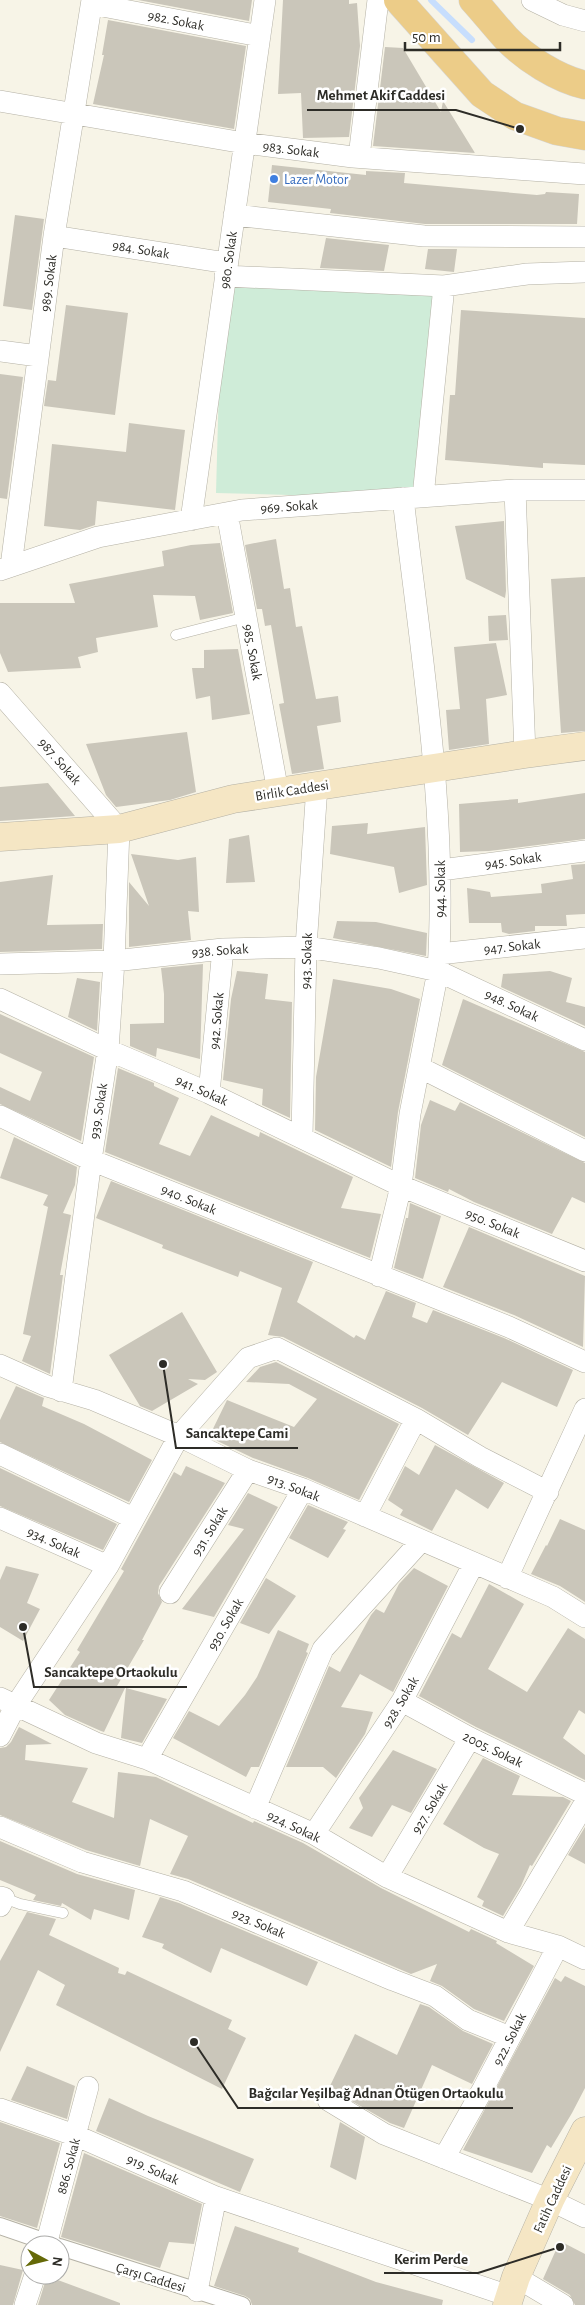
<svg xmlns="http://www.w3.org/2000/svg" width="585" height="2305" viewBox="0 0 585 2305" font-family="'Alegreya Sans',sans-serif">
<rect width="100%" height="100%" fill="#f7f4e7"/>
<path fill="#cfecd8" d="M222 273 439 279 433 499 216 493Z"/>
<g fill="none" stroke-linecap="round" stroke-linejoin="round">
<path stroke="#c7defd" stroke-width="6" d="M431 0 472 40"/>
</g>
<path fill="#cac6ba" d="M138 0H252L249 21Z
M283 0H349V4L357 3 360 46 349 137 303 138 301 93 278 94Z
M108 20 246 46 234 129 93 104 104 55H102Z
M385 47 403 48 441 112 443 101 475 153 373 146Z
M272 165 366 175V171L405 173 404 183 537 195 545 194 546 192 579 194 577 224H425L330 213 331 209 268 202Z
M15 215 44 219 32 310 3 306Z
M326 238 389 245 384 271 320 268Z
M428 249H457L454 272 425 269Z
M66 305 128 313 115 415 44 406 48 380 56 381Z
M461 310 585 318V465L543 463V468L445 460 450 395H455Z
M0 374 23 377 7 499 0 498Z
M129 423 185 430 175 510 97 501 95 525 80 530 44 526 52 444 126 452Z
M504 521 506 591 505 598 466 579 455 526Z
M276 539 284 589 290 588 296 627 302 626 316 699 338 696 341 722 317 726 324 769 292 774 279 704 284 703 271 625 265 626 262 609H257L245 545Z
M220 543 233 613 200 620 195 596 153 595 158 627 96 638 98 652 78 657 81 668 8 672 0 653V603H75L69 584 164 566 162 551 191 545Z
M585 577V731L561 733 551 579Z
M506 615 508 640 489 641 488 616Z
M496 643 507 695 486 699 489 744 449 750 446 710 460 709 454 647Z
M238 649 250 714 212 720 210 696 196 699 192 668H204V650Z
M187 732 196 792 170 800 116 807 106 795 86 744Z
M48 783 75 816 0 821V787Z
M585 793V839L489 851 460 852 459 804 518 799V803Z
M368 823 367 834 425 827 427 885 399 893 394 867 330 854 332 826Z
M249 835 255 882 226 883 229 839Z
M131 854 178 860 196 857 199 912 188 911 191 940 129 947V882L149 906Z
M585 864V914L566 915 567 926H535V931L509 934 502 932 501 923H469L467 888 490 892 491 897 542 893 541 884 573 879 571 865Z
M53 875 47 925 103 924 102 949 0 952V882Z
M337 921 376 922 427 933 426 956 333 938Z
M203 964 200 1059 157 1048 156 1057 130 1046V1024L164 1023V994L161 968Z
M237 971 268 974 265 999 292 1002 290 1118 262 1105 263 1089 223 1080 231 999Z
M550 971 572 978 566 1002 585 1007V1026L501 987 503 974Z
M77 978 100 982 97 1031 68 1017Z
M333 979 391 989 420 999 398 1112 391 1167 315 1130 316 1077Z
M463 999 585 1052V1137L442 1065Z
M0 1014 94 1057 81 1141 0 1104V1087L30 1101 42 1072 0 1053Z
M118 1068 154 1083V1086L179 1098 159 1144 190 1156 211 1115 259 1137 260 1132 353 1177 341 1208 381 1214 370 1258 105 1152Z
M430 1100 455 1111 460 1102 585 1163V1203L572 1197 552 1234 474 1202 449 1189 448 1192 415 1178 421 1125Z
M14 1137 77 1167 75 1185 63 1213 71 1215 60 1275H63L50 1374 22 1361 31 1336 23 1334 48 1207 43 1205 48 1195 0 1178Z
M111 1181 313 1262 297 1302 354 1338 356 1335 365 1340 386 1291 416 1303 412 1317 427 1323 433 1310 504 1338 573 1370 557 1407 502 1382 468 1435 422 1408 283 1337 268 1335 282 1288 240 1271 238 1277 162 1248 163 1245 96 1218Z
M410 1203 441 1216 423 1279 394 1268 406 1218H408Z
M469 1227 585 1276 583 1347 514 1315 443 1287Z
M182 1312 217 1372 205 1380 188 1379 198 1384 152 1411 140 1406 109 1355Z
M276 1362 399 1424 359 1500 308 1478 253 1458 209 1437 227 1400 294 1427 317 1399 289 1384 246 1382 260 1367Z
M16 1386 44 1398 42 1406 84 1424 152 1460 129 1502 0 1442V1420Z
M435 1445 504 1483 488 1509 456 1489 432 1531 400 1515 403 1510 388 1500 405 1466 419 1475Z
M186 1466 225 1483 159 1586 158 1593 162 1602 142 1640H144L117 1686 125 1688 104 1732 101 1731 65 1715 49 1700 80 1652 77 1650 124 1571 121 1569 174 1472 181 1476Z
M0 1468 117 1524 103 1550 0 1506Z
M248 1493 278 1507 214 1617 182 1609 244 1529 228 1525Z
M308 1505 348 1522 343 1529 346 1530 328 1558 289 1538Z
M560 1519 585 1530V1602L560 1586 531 1574 546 1545 547 1546Z
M6 1566 39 1574 27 1603 40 1609 23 1641 0 1627V1580Z
M414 1568 448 1586 393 1692 360 1674 341 1707 373 1712 365 1734 336 1778 323 1767H286L329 1666 340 1672 371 1615 376 1609 384 1613 399 1584Z
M266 1578 296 1596 269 1634 240 1623Z
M489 1584 524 1604 488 1669 527 1692 568 1628 585 1639V1714L579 1710 563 1738 585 1755V1780L476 1727 419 1696 452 1633 461 1638Z
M278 1630 309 1644 306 1652 308 1653 259 1767H251L246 1777 173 1738 189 1711 219 1726 245 1695 257 1677Z
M126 1688 167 1699 142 1743 121 1738Z
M19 1727 52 1744 26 1745 25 1760 88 1768 72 1802 114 1818 118 1772 156 1777 253 1823 254 1821 303 1843 381 1888 469 1932 471 1929 497 1941 496 1943 534 1966 504 2021 474 2009 442 1986 430 1981 437 1964 411 1974 188 1879 170 1874 188 1836 150 1819 140 1866 86 1850 0 1815V1748L6 1747 11 1742Z
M393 1750 437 1769 411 1813 392 1805 372 1837 349 1828 363 1808 359 1798Z
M483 1758 520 1776 512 1795 563 1797 571 1801 532 1866 530 1865 521 1886 503 1916 482 1906 484 1901 477 1897 499 1854 484 1848 443 1824Z
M585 1827V1864L568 1855Z
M0 1841 77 1874 135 1890 129 1920 94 1909 91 1920 62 1903 61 1906 33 1900 36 1895 0 1880Z
M160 1897 179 1903 318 1962 307 1986 221 1948 211 1973 162 1948 164 1944 142 1937Z
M27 1912 56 1919 49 1935 119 1968 118 1973 125 1975 127 1971 232 2020 228 2029 246 2038 222 2089 56 2005 65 1985 38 1970 0 2052V1961Z
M565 1976 585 1986V2088L572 2113 551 2148 547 2145 532 2173 463 2150 555 1978 561 1982Z
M420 2004 429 2007 463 2031 493 2044 472 2084 432 2065 404 2128 390 2123 329 2088 355 2034 397 2055Z
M27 2066 75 2086 67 2119 11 2100Z
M109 2098 148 2116 254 2159 240 2192 96 2131Z
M0 2122 60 2143 37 2228 0 2216Z
M340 2122 365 2137 356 2180 330 2167Z
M84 2153 202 2204 194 2244 169 2242 160 2268 61 2237Z
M235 2226 299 2248 298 2252 376 2282 443 2300 442 2305H252L250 2299 245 2296 214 2286Z
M560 2241 585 2254V2305H575L570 2295 543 2279Z
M0 2265 23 2270 13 2305H0Z
M47 2276 120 2303V2305H38Z"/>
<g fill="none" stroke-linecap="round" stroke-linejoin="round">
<g stroke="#b4b1a5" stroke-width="11">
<path id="service" d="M176 635 246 617
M4 1898 20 1904 63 1913"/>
</g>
<g stroke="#b4b1a5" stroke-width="18">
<path id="pedestrian" d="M0 2226 55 2245
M60 2247 242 2305"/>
</g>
<g stroke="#b4b1a5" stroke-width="22">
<path id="minor" d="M532 0 563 15 585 21
M92 4 260 36
M0 101 244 143 353 157 585 174
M359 157 378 0
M234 215 424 236 585 237
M54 236 227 263
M225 276 444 286 527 274 585 272
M0 351 38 356
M515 490 525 754
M423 497 444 286
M227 513 278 792
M191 520 265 0
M11 566 54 236 92 0
M0 570 98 537 242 510 515 490H585
M0 693 119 829 114 961 108 1050 91 1160 61 1391
M441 870 585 851
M439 954 585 938
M0 964 114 961 223 949 306 947 379 958 438 971 585 1040
M0 999 108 1050 209 1093 401 1186 585 1261
M419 1067 585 1151
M209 1093 223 949
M0 1116 91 1160 509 1327 585 1362
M302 1136 306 947 317 786
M379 1276 401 1186 410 1114 438 971C448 813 421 655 403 498
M0 1365 47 1386 94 1400 179 1436 248 1470 303 1489 553 1597 585 1617
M0 1454 133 1518
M365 1516 416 1419
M0 1518 108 1566
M507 1578 585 1409
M170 1593 248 1470
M0 1698 96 1743 147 1759 314 1834 387 1877 508 1932 558 1946 585 1959
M402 1701 470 1738 585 1794
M0 1736 16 1705 108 1566 179 1436 248 1358 277 1348 416 1419 480 1457 548 1492
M147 1759 303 1489
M255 1808 323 1649 421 1541
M0 1827 82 1862 183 1891 393 1980 435 1996 468 2020 510 2037
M314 1834 402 1701 474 1563
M387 1877 470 1738
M0 1897 4 1898 0 1906
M508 1932 585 1803
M328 2100 384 2134 550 2200 585 2217
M0 2109 77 2136 216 2197 197 2291
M444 2158 483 2089 558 1946
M216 2197 509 2296
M46 2245 88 2087
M516 2277 563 2305
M25 2305 35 2275"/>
</g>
<g stroke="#b4b1a5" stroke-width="29">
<path id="secondary" d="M0 837 119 829 233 799 525 754 585 746
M507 2305 516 2277 550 2200 585 2131"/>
</g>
<g stroke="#d5d5d4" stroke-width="29">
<path id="primary" d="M398 0 482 94 515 116 557 131 585 136
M473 0C484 12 495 26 506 38 525 58 558 79 585 85"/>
</g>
<use href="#service" stroke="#fff" stroke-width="10"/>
<use href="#pedestrian" stroke="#fff" stroke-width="16"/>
<use href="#minor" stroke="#fff" stroke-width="21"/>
<use href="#secondary" stroke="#f5e6c4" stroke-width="28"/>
<use href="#primary" stroke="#eccc88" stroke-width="28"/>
</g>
<circle fill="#3f7fe0" stroke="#fff" stroke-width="2" cx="274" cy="179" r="5"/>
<g text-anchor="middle" stroke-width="5" stroke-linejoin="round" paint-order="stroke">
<g font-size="14" fill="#2d2c27" stroke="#fff">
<text transform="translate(176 20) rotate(11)" y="5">982. Sokak</text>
<text transform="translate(291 149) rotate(7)" y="5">983. Sokak</text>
<text transform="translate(141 249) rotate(9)" y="5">984. Sokak</text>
<text transform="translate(228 260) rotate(-82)" y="5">980. Sokak</text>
<text transform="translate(48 283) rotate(-83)" y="5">989. Sokak</text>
<text transform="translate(289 506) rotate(-4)" y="5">969. Sokak</text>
<text transform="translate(253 652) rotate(80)" y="5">985. Sokak</text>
<text transform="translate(60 761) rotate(49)" y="5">987. Sokak</text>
<text transform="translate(292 790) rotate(-9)" y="5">Birlik Caddesi</text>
<text transform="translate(513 860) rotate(-8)" y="5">945. Sokak</text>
<text transform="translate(440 889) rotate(-90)" y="5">944. Sokak</text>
<text transform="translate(512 946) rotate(-6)" y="5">947. Sokak</text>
<text transform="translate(220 950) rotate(-4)" y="5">938. Sokak</text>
<text transform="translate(306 961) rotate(-88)" y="5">943. Sokak</text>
<text transform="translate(512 1005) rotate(25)" y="5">948. Sokak</text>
<text transform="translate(216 1021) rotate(-85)" y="5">942. Sokak</text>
<text transform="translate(202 1090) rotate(24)" y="5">941. Sokak</text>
<text transform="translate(98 1111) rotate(-81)" y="5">939. Sokak</text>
<text transform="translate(189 1199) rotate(22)" y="5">940. Sokak</text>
<text transform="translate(493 1223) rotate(22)" y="5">950. Sokak</text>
<text transform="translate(294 1487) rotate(21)" y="5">913. Sokak</text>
<text transform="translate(209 1531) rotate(-58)" y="5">931. Sokak</text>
<text transform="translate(54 1542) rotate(24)" y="5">934. Sokak</text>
<text transform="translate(225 1624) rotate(-60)" y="5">930. Sokak</text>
<text transform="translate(400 1702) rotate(-59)" y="5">928. Sokak</text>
<text transform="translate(493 1749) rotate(26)" y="5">2005. Sokak</text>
<text transform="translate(429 1808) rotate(-59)" y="5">927. Sokak</text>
<text transform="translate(294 1826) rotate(25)" y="5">924. Sokak</text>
<text transform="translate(259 1923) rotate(23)" y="5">923. Sokak</text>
<text transform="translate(509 2039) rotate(-63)" y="5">922. Sokak</text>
<text transform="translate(68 2166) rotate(-75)" y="5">886. Sokak</text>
<text transform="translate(153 2169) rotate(24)" y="5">919. Sokak</text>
<text transform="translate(552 2199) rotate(-65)" y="5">Fatih Caddesi</text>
<text transform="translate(151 2277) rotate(17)" y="5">Çarşı Caddesi</text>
</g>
<g font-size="14" fill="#366cbe" stroke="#fff" text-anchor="start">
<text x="284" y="184">Lazer Motor</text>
</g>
</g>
<path fill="none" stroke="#2d2c27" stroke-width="2" d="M520 129L456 110H307M163 1364L176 1448H298M23 1627L34 1687H187M194 2042L238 2108H513M560 2247L478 2273H384"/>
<g fill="#2d2c27" stroke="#fff" stroke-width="2">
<circle cx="520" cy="129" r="5"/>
<circle cx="163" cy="1364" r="5"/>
<circle cx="23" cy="1627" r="5"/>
<circle cx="194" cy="2042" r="5"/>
<circle cx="560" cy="2247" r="5"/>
</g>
<g font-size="15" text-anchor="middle" font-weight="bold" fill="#2d2c27" stroke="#fff" stroke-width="5" stroke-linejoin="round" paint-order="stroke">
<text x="381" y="100">Mehmet Akif Caddesi</text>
<text x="237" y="1438">Sancaktepe Cami</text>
<text x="111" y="1677">Sancaktepe Ortaokulu</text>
<text x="376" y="2098">Bağcılar Yeşilbağ Adnan Ötügen Ortaokulu</text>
<text x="431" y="2264">Kerim Perde</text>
</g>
<g transform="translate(45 2260) rotate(97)"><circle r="24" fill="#ffffff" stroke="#ababa9"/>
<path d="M0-4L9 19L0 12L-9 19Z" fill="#656908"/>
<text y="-8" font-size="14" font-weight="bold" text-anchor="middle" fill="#2d2c27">N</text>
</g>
<path d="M405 42v8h155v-8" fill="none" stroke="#2d2c27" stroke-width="2.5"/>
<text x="412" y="42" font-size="15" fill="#2d2c27" stroke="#ffffff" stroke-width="4" paint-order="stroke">50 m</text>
</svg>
